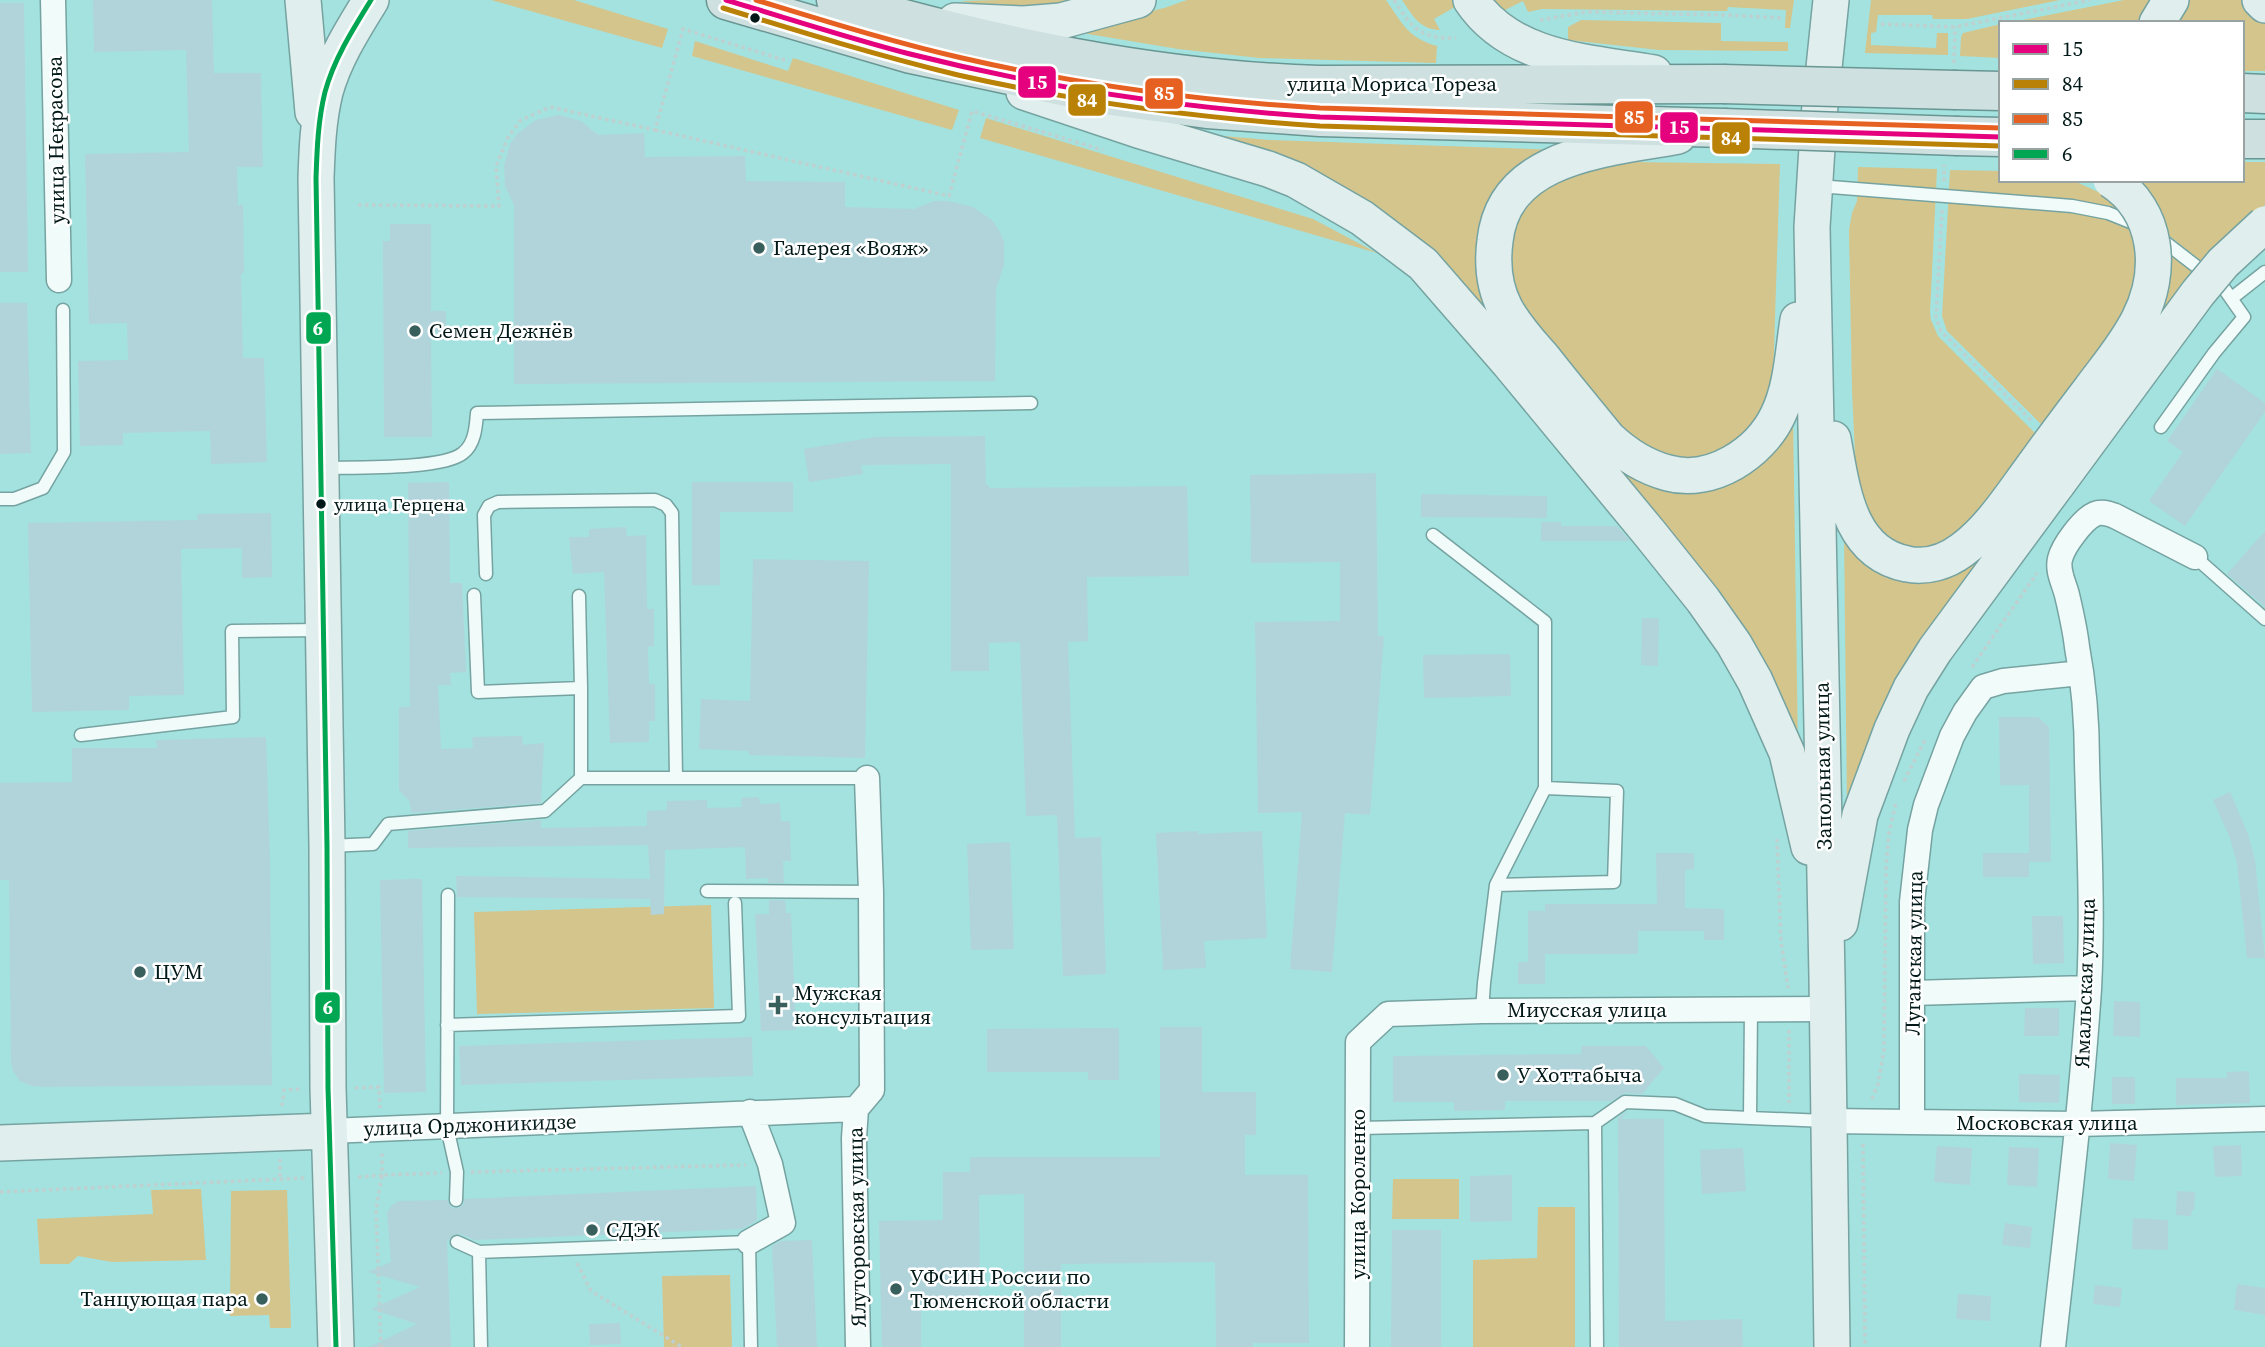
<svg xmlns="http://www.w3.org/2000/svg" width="2265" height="1347" viewBox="0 0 2265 1347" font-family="'Source Serif 4',serif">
<rect width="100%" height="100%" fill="#a4e2df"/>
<path fill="#d4c58c" d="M491 0H574L668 29 662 48Z
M1001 0H1096C1052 13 1005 8 960 1Z
M1187 0H1386C1402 23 1408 38 1437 46L1436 63 1259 58 1178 49 1070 31 1164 8Z
M1402 0H1458L1460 4 1434 19 1440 30C1419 29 1413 16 1402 0Z
M1489 0H1794L1790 28H1785L1786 10 1728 7 1727 11 1542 9 1528 12 1523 1 1501 12Z
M1871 0H2060L1967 19H1933L1932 15H1878L1876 32 1871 33V45L1936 48 1937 33H1948V55L1865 53Z
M2124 0H2156L2140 23H2008Z
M2189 0H2243L2265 24V71H2242V23H2177Z
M1581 20 1721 23V41L1788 42V51L1659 50 1568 40V27Z
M2001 24V58L1960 56 1961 37 1963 33Z
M695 41 788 71 793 58 959 110 952 130 692 56Z
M986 118 1313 219 1377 253 980 138Z
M1188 133 1270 140 1561 150 1512 176 1503 328 1473 300Z
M1630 162 1780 164 1773 380 1766 411 1724 453 1681 462 1641 449 1522 317 1507 278 1513 217 1551 178Z
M2242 162H2265V205L2205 264 2167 234 2136 180H2242Z
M1858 167 1937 169 1930 313 1931 320 1938 336 2039 437 1974 525 1934 552 1884 542 1857 497 1852 391 1849 230 1852 213 1857 201Z
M1950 170 2001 171V180H2072L2107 196 2129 219 2141 262 2125 317 2045 428 1947 331 1942 316Z
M2169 250 2198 274 2144 343Z
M1793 415 1798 750 1601 449 1651 482Z
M2037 481 1847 809 1844 532 1902 577Z
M711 905 714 1008 477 1014 474 912Z
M1393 1179H1459V1219H1392Z
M201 1189 206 1260 112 1262 78 1256 69 1264H40L37 1219 153 1214 151 1190Z
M287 1190 291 1328H270L269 1315 230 1316 231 1191Z
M1538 1207H1575V1347H1473V1260L1537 1258Z
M730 1275 732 1347H664L662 1276Z"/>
<path fill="#b1d4da" d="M93 0H212L214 73H261L263 167H237L238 206 243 204 244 272 241 274 243 358H264L267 462 211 464 210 431 123 433V445L80 446 78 361 128 360 127 323 89 324 85 154 189 152 186 50 94 52Z
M0 3H24L28 272H0Z
M559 115 581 121 598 135 644 133 645 157 745 156 746 181 845 182V207L914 209 934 201H948L973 207 992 220 1000 232 1004 242V265L996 289 995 381 514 384V205L505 186 504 166 510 144 517 134 536 120Z
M390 224H431V311H446V333H431L432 437H384L383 241H390Z
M0 303H27L31 453 0 454Z
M2217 369 2265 403V412L2185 526 2149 501 2183 452 2167 441Z
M985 436 986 485H989V488L1187 486 1189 576 1087 577 1088 641 1068 642 1075 838 1101 837 1106 974 1063 976 1057 815 1026 816 1020 642 989 643V671H951V464L861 465 863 474 809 482 804 449 875 437Z
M1376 473 1378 636H1384L1370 815 1345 813 1332 972 1290 969 1302 812 1258 813 1255 622 1340 621V562L1251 563 1250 475Z
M449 482 450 583H462L466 672 450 673 451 685H438L441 749 473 748 472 737 522 736 523 745 544 743 541 803 411 813 410 802 399 790V707H410L408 483Z
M692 482H793V512H720V585H692Z
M1421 494 1547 496V518L1421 517Z
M271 513 272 577 242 578V548L181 549 184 695 129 696V710L32 712 28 523 197 520V514Z
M1541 522H1561V526H1617L1630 541H1541Z
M626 527 627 536 646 535 647 609H654V646L648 647 649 684H655V721H649V742L610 743 604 572 573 574 569 537H589V529Z
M2265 531V607L2227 574Z
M753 559 869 561 865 758 749 755V751L699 749 701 699 750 701Z
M1642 618H1659L1658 666 1641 665Z
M1510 654 1511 696 1424 698 1423 655Z
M1999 717H2038L2049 727 2051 862H2029V877H1983V853H2029V785H2000Z
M266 737 270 860 272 1085 43 1087 32 1086 20 1081 13 1071 11 1061 9 880H0V783L72 782V748H157L156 740Z
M2230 792 2248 834 2255 860 2265 958H2247L2237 863 2230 838 2213 800Z
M759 797 760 804 780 803 781 821H790L791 861H783L784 883H768V878L746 879 745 847 665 850 664 914 651 915 650 899 457 897 456 876 650 879 648 845 408 848V831L541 820V828L647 826V811L667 810V801L707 800V808L742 807 741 798Z
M1198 831 1199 834 1262 831 1267 938 1204 941 1206 968 1163 970 1156 833Z
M1010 842 1014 949 971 950 967 844Z
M1656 853H1694V869L1685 870V908L1724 909V940H1704V931H1638V954H1545V984H1518V962H1528V911H1545V904H1657Z
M410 879H422L426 1092 384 1093 380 880Z
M769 900H785L786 913H791L796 1030 761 1031 755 914H769Z
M2032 916H2063L2064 963 2033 964Z
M2114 1001 2140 1002V1037L2113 1036Z
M2025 1008H2059V1036H2024Z
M1160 1027H1202V1092H1256V1135H1245V1175H1308L1309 1343H1253V1347H1216L1215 1262 1061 1264V1347H1024V1194L979 1195 980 1310H921V1347H882L879 1221 943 1220V1172H970V1157H1160Z
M1088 1028H1119V1080H1088V1072H987V1029Z
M752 1037 753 1076 461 1085 459 1046Z
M1581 1046H1646L1664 1068 1642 1094 1625 1093 1612 1101H1505V1110L1454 1111V1102H1393V1056L1581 1054Z
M2249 1071 2250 1103 2176 1105V1078H2227V1072Z
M2019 1074 2060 1075 2059 1103 2019 1102Z
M2112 1077H2135V1104H2112Z
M1628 1111 1621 1119H1664L1665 1321 1742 1319 1743 1347H1619L1618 1118Z
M2110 1143 2137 1145 2134 1181 2108 1179Z
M2241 1145 2242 1176 2215 1177 2213 1146Z
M1937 1146 1972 1148 1970 1185 1934 1182Z
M2009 1147 2039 1148 2037 1187 2007 1185Z
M1743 1148 1746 1191 1702 1194 1700 1150Z
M1512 1175V1221L1470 1222V1176Z
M756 1186 757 1220 742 1229 475 1240 460 1234 453 1235 447 1242 451 1347H369L417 1324 371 1309 420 1287 368 1272 391 1262 387 1213 392 1205 399 1201 447 1200 451 1207 456 1209 463 1205 465 1199Z
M2177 1191 2195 1192 2194 1210H2192L2191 1216 2176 1215Z
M2133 1218 2168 1220V1250L2132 1249Z
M2005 1223 2032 1227 2030 1248 2002 1245Z
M1392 1230H1441V1347H1391Z
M812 1240 817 1347H777L772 1246 781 1241Z
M2237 1284 2265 1288V1315L2234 1310Z
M2095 1285 2122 1288 2120 1307 2093 1304Z
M1958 1294 1991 1296 1990 1321 1956 1319Z
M620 1323 621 1344 590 1345 589 1324Z"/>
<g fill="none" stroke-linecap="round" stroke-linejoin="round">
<g stroke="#75a3a1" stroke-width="15">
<path id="lane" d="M1818 186 2072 206 2108 213 2138 225
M2157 236 2223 287 2244 317 2214 353 2161 427
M2232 298 2265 272
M322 468C351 467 443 470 463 453 475 444 476 426 477 413L1031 403
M0 499H14L43 488 64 452 63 310
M1433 535 1545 622V788L1496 885 1484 983 1482 1011
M2195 557 2265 619
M486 574 484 515 489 506 498 502 655 500 666 505 672 513 676 778
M474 595 478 692 581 688 579 596
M581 688V778H867
M81 735 233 717 232 631 321 630
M328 846 373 844 388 824 545 811 581 778
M1496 885 1614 882 1617 791 1545 788
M707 891 871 892
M448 895 447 1127 457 1172 456 1200
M1751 1009 1750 1118 1826 1121
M447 1025 739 1016 735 903
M1595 1123 1597 1347
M1359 1128 1595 1123 1625 1102 1675 1104 1705 1116 1750 1118
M457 1242 479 1252 749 1242 751 1347
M479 1252 481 1347"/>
</g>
<g stroke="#75a3a1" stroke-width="27">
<path id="street" d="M53 0 59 280
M1912 993 2089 988
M1828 1121 2078 1124 2265 1119
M1912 1122V902L1920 830 1926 805 1952 736 1965 712 1983 687 2003 681 2081 673
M329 1131 856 1109
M749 1242 783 1223 770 1164 750 1112
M858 1347 854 1138 856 1109 872 1090 871 892 867 778
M1357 1347 1358 1042 1388 1014 1482 1011 1828 1009
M2053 1347C2066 1228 2081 1109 2089 989 2093 914 2089 838 2087 762 2087 724 2084 684 2077 647 2075 629 2071 612 2067 595 2064 583 2057 571 2060 559 2063 546 2083 519 2095 514 2102 511 2109 514 2115 516L2195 557"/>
</g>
<g stroke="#75a3a1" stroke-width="38">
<path id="secondary" d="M303 0 313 112
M1471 0C1511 60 1589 62 1654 73
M1831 0 1819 116 1812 227 1827 977 1832 1347
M2260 0 2265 5
M955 21 1024 24 1061 21 1138 0
M2157 23 2171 0
M1024 92 1138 130 1268 169 1296 180 1362 218 1423 264 1509 363 1651 535 1703 600 1734 644 1755 681 1787 753 1809 847
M1678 136C1611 149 1504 153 1495 241 1492 264 1494 287 1505 308 1515 327 1530 343 1544 359 1565 386 1587 412 1608 438 1625 454 1645 467 1668 473 1712 485 1760 453 1778 415 1792 386 1793 351 1798 320
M1833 439C1842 487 1848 553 1907 564 1926 568 1946 562 1962 550 1992 528 2013 493 2035 464
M1840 923 1860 815 1892 729 1911 688 1935 650 2058 483
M0 1143 329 1131
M336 1347 328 1088 327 846 316 178C317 149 318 121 325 92 334 59 353 29 371 0"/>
</g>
<g stroke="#689693" stroke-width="41">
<path id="primary" d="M726 0 911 54 1104 95 1207 109 1320 117 1724 128
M836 0C993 46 1155 80 1319 85L1723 84
M1956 90 2001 91
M2242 93 2265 94
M1958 136 2001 137
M2242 139H2265"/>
</g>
<path stroke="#bed0d0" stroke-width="3.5" stroke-dasharray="3.5 3.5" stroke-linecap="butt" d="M1394 0C1412 28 1420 39 1456 38
M1540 20 1587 12 1727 15 1782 18
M1881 24 1955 27 2090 0
M1954 63 1955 27
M655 130 949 196 972 111 1103 150
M1944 181V165
M358 205 499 206 496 166 508 137 521 120 550 107 655 130 683 29 788 61
M1942 210 1936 318 1941 331 2033 422
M1972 667 2037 573
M1904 781 1926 738
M1777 839 1781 942 1788 988
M1789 1030V1103
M355 1088 379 1087 380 1108
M1872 1099 1878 1084 1884 1050 1886 867 1889 833 1896 802
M282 1106 284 1090 302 1089
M1863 1144 1865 1347
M280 1159V1178
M471 1172 746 1165
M358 1177 382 1175V1151
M0 1192 305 1178
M577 1263 591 1291 682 1347
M381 1347 376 1209 382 1175 442 1173"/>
<use href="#lane" stroke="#f1fbfa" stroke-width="12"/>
<use href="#street" stroke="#f1fbfa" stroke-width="24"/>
<use href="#secondary" stroke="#e0eeed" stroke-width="35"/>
<use href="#primary" stroke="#cee0e0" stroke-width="38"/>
<g stroke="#75a3a1" stroke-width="38" stroke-linecap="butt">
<path id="secondary-bridge" d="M2035 464C2053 439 2071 415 2090 390 2107 367 2126 345 2139 319 2163 272 2159 211 2111 180
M2058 483 2198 293 2223 263 2265 224"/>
</g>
<g stroke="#689693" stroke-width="41" stroke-linecap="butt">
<path id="primary-bridge" d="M1723 84 1956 90
M1724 128 1958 136"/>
</g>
<use href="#secondary-bridge" stroke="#e0eeed" stroke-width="35"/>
<use href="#primary-bridge" stroke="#cee0e0" stroke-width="38"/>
<g stroke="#fff" stroke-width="10">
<path id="bus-1" d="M726 0C787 18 848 38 910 54 1045 88 1181 108 1320 117L2001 137"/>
</g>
<g stroke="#fff" stroke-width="10">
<path id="bus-2" d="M723 8C801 32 879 56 958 75 1077 102 1198 118 1320 126L2001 146"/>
</g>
<g stroke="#fff" stroke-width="10">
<path id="bus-3" d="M756 0C825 21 892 42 962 58 1080 85 1200 101 1320 108L2001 128"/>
</g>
<g stroke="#fff" stroke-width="10">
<path id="bus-4" d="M336 1347 328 1088 327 846 316 178C317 149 318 120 325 92 334 59 353 29 371 0"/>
</g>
<use href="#bus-1" stroke="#e5007d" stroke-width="5"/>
<use href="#bus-2" stroke="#b98206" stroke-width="5"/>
<use href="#bus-3" stroke="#e66121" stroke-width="5"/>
<use href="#bus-4" stroke="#00a651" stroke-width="5"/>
</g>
<g fill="#001817" stroke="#fff" stroke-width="2.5">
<circle cx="755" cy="18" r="6"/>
<circle cx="321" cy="504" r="6"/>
</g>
<g fill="#395f5d" stroke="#fff" stroke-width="2.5">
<circle cx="759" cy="248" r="7"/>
<circle cx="415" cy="331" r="7"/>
<circle cx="140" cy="972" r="7"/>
<path d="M774.5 994.5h7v7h7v7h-7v7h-7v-7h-7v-7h7z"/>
<circle cx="1503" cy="1075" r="7"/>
<circle cx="592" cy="1230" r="7"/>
<circle cx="896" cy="1289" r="7"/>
<circle cx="262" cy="1299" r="7"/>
</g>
<g text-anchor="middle" stroke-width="5" stroke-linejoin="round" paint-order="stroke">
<g font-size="19" fill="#001817" stroke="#fff" text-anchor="start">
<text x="334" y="511">улица Герцена</text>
</g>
<g font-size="21" fill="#001817" stroke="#fff">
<text x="1392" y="91">улица Мориса Тореза</text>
<text transform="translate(56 140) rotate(-91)" y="7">улица Некрасова</text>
<text transform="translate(1823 766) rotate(-91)" y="7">Запольная улица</text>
<text transform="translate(1914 953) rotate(-89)" y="7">Луганская улица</text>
<text transform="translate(2085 983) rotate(-88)" y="7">Ямальская улица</text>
<text x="1587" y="1017">Миусская улица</text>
<text x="2047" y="1130">Московская улица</text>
<text transform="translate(470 1125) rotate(-2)" y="7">улица Орджоникидзе</text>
<text transform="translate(1358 1194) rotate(-90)" y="7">улица Короленко</text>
<text transform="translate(857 1227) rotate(-91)" y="7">Ялуторовская улица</text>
</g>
<g font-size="21" fill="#001817" stroke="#fff" text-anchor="start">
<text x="773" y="255">Галерея «Вояж»</text>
<text x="429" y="338">Семен Дежнёв</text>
<text x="154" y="979">ЦУМ</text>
<text x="794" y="1000">Мужская<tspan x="794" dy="24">консультация</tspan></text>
<text x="1517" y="1082">У Хоттабыча</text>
<text x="606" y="1237">СДЭК</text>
<text x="910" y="1284">УФСИН России по<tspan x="910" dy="24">Тюменской области</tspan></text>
<text x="248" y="1306" text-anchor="end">Танцующая пара</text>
</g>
</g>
<g stroke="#fff" stroke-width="2.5">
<rect x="1017" y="65" width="40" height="34" rx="7" fill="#e5007d"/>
<rect x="1144" y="77" width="40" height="33" rx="7" fill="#e66121"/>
<rect x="1067" y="83" width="40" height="34" rx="7" fill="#b98206"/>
<rect x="1614" y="100" width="40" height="34" rx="7" fill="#e66121"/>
<rect x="1659" y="111" width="40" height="33" rx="7" fill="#e5007d"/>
<rect x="1711" y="121" width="40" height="34" rx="7" fill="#b98206"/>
<rect x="305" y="311" width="27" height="34" rx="7" fill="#00a651"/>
<rect x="314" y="991" width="27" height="33" rx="7" fill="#00a651"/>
</g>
<g font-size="19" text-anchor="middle" font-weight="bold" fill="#fff">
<text x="1037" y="89">15</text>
<text x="1164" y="100">85</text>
<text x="1087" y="107">84</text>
<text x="1634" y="124">85</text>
<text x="1679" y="134">15</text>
<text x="1731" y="145">84</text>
<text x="318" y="335">6</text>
<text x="328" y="1014">6</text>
</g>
<rect x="1999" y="21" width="245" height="161" fill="#ffffff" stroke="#99a3a2" stroke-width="2"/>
<rect x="2013" y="44" width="35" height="10" fill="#e5007d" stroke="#99a3a2" stroke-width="2"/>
<text x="2062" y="56" font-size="21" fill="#001817">15</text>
<rect x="2013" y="79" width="35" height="10" fill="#b98206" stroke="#99a3a2" stroke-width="2"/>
<text x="2062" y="91" font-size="21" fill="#001817">84</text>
<rect x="2013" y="114" width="35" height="10" fill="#e66121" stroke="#99a3a2" stroke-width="2"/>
<text x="2062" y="126" font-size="21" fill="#001817">85</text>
<rect x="2013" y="149" width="35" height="10" fill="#00a651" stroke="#99a3a2" stroke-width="2"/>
<text x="2062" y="161" font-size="21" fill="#001817">6</text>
</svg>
